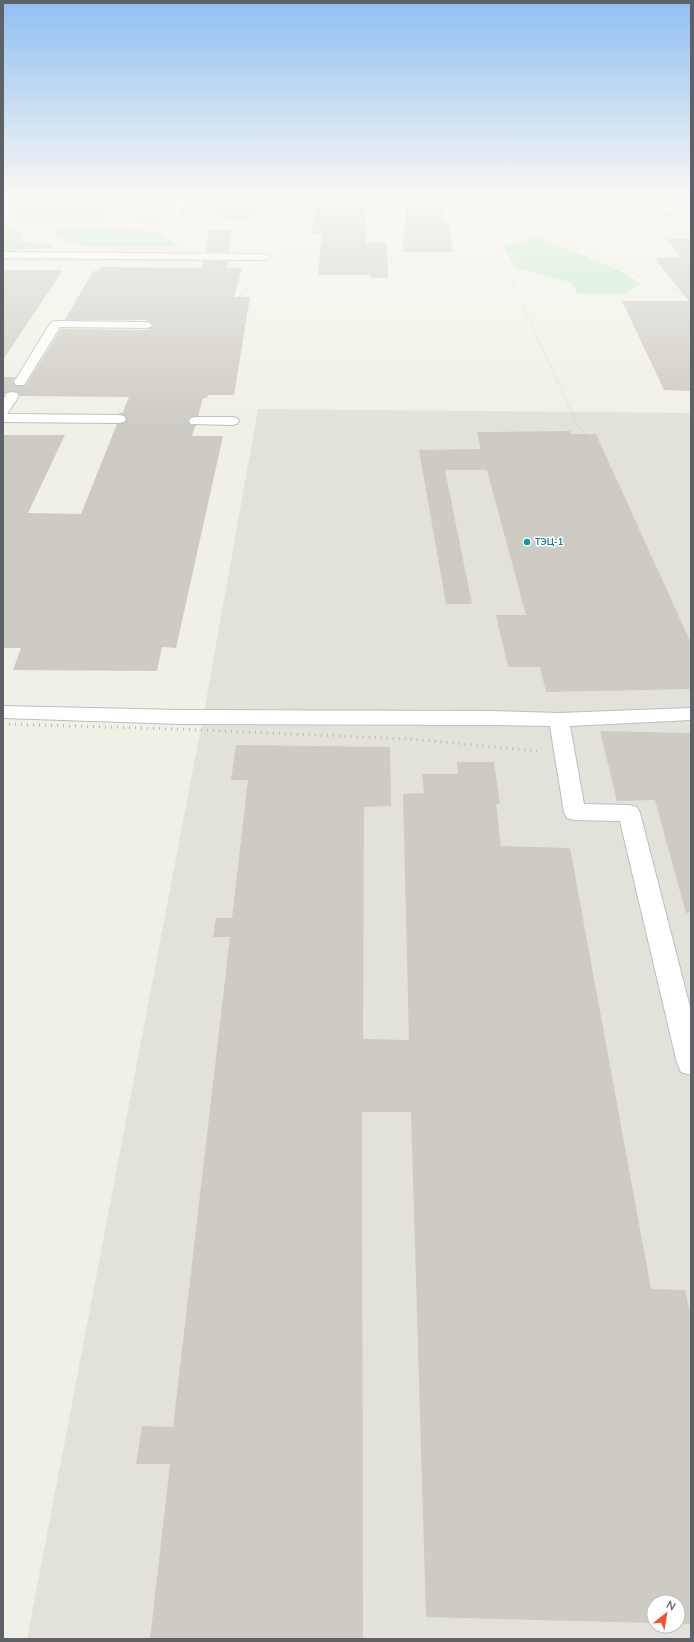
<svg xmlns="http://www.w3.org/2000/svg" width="694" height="1642" viewBox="0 0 694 1642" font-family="Mulish,sans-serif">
<rect width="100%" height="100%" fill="#f1f0e7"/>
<path fill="#e2e2db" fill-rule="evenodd" d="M258 409 691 413V1639H27L206 701ZM654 1602H678V1626H654Z"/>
<path fill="#c2eac7" d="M29 194H107L117 203 103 222H16L13 214 26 200Z
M261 196 263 199 259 209 250 220 239 221 214 217 212 214 216 205 235 203 246 199Z
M162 198 174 199C163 214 157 210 141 210L148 199Z
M139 212H164L157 225 135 223V220Z
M72 228 156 231 180 247H85L61 239 54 235V230Z
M15 229 23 234 22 242 54 245 50 248 3 251V230Z
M537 237 619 270 640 284 625 294 578 293 570 282 515 268 503 245 516 244Z"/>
<path fill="#cdcbc3" d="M316 194H366V243H387L388 278H371V275H318L322 233H312Z
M407 194H439L444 223H448L453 252H403Z
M209 230H232L229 252H205Z
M666 239H691V391L664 390 622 301H689L654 258 681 257Z
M203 261H228L227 268H242L234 297H250L234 395H208L207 398H203L198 416 191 417 188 420 190 425 195 426 192 436H223L176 648 162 647 157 671 13 670 21 648H3V435H65L28 513 81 514 117 424 124 423 127 420 125 415 122 414 129 397 20 396 18 392 12 391 7 392 3 396V377H15L13 381 15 386H25L61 329 146 330 153 326 151 322 146 320H65L93 271H98L101 267 202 268Z
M3 270H63L3 360Z
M570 431 571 434H596L691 643V689L546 692 540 667H508L496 615H526L487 470H445L472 604H446L419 450 481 449 477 432Z
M600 731 691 733V912L686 913 655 800 617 801Z
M236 745 390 747 391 806 364 807 363 1039 409 1040 403 794 424 793 422 774H458L457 762H494L500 804H496L501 846 570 848 651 1289 685 1290 691 1318V1624H678V1602H654V1623L426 1617 411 1112H362L363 1639H150L170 1464H136L142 1426 173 1427 230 937H213L216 918H232L248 780H231Z"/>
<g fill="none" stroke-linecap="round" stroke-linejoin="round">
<path stroke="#ccccc7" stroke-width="12" stroke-dasharray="12 6" stroke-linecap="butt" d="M12 396 20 382
M119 419 196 421"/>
<g stroke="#bbbec3" stroke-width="2">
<path id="minor" d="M183 194H191L178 220H172L170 218 173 209Z
M519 194H527L535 206 652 203 683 212 691 216V223L677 216 652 209 532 212 529 211Z
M3 252 265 254 270 257 265 260 3 258Z
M56 321 146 322 150 323 152 325 150 327 146 328 60 327 24 385H16L14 382 50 324 52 322Z
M12 392 17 393 19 396 7 414 119 415 124 416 126 419 124 422 119 423 3 422V400L7 393Z
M196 417H232L237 418 239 421 237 424 232 425 191 424 189 421 191 418Z
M3 706 180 710 488 711 559 713 691 708V720L570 726 584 804 629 805 637 807 640 813 691 1011V1075L681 1072 677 1063 620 821 575 820 567 818 564 812 550 726 488 725 180 724 3 718Z"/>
</g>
<use href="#minor" fill="#fff" fill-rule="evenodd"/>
<path stroke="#b8b8b9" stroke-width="1.5" stroke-dasharray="0.5 2.5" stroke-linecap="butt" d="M488 194 478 207 577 424 585 434 597 464
M507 194 538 231 691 298
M3 260 214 261 264 259 310 251 371 234 386 228 400 215 401 194
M239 297C257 275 281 265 307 256"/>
<path stroke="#b8b8b9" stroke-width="3" stroke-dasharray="1 5" stroke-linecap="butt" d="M3 724 177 729 410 739 537 751"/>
</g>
<linearGradient id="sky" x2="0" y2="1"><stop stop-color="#8fbff1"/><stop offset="0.46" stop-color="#f9f8f4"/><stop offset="1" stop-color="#f9f8f4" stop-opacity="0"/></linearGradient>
<rect width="694" height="424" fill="url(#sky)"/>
<circle fill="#0f9aa8" stroke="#fff" stroke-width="1.5" cx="527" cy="542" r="4"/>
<g text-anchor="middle" stroke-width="3" stroke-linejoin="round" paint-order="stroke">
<g font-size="9" font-weight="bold" fill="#0d838f" stroke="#fff" text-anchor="start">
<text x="535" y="545">ТЭЦ-1</text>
</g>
</g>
<rect width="694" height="1642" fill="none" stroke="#5e6168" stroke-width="8"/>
<g transform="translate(666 1614) rotate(30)"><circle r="19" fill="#ffffff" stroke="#bfc0c3"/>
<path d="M0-3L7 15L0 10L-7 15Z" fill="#f55129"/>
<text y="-6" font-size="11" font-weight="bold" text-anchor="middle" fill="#5e6168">N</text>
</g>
</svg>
